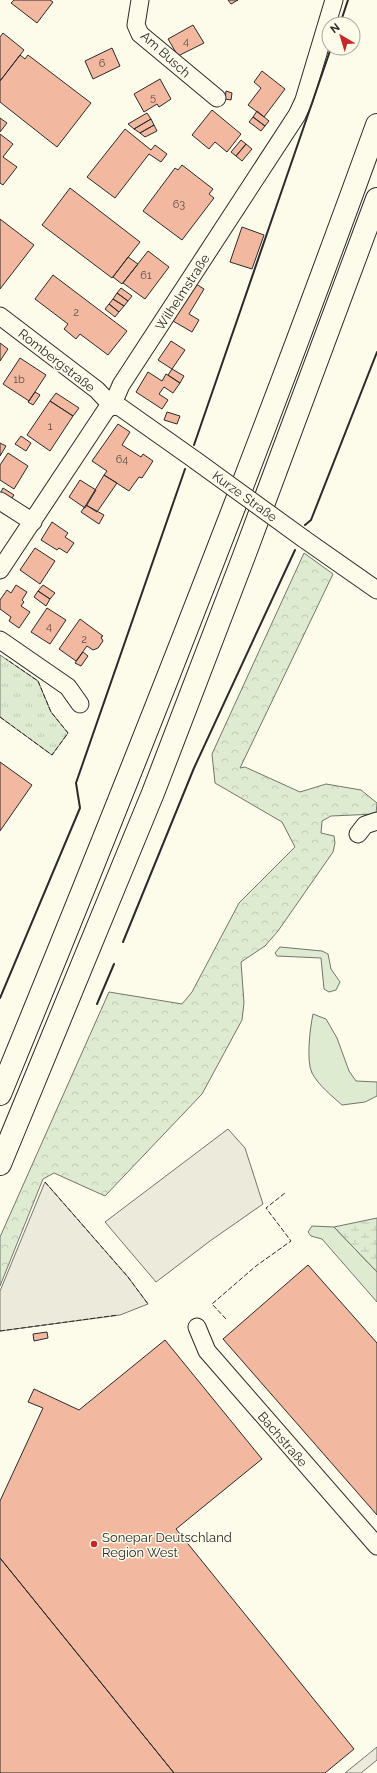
<svg xmlns="http://www.w3.org/2000/svg" width="377" height="1773" viewBox="0 0 377 1773" font-family="Raleway,sans-serif">
<defs>
<pattern id="forest-crowns" width="20" height="18" patternUnits="userSpaceOnUse"><rect width="20" height="18" fill="#deebd1"/><path d="M2 6a3 3 0 1 1 6 0M12 15a3 3 0 1 1 6 0" fill="none" stroke="#bfcab4"/></pattern>
<pattern id="wetland-marsh" width="20" height="14" patternUnits="userSpaceOnUse"><rect width="20" height="14" fill="#deebd1"/><path d="M1 5h8M5 5V1M11 12h8M15 12V8" fill="none" stroke="#bfcab4"/></pattern>
<pattern id="park-tufts" width="24" height="20" patternUnits="userSpaceOnUse"><rect width="24" height="20" fill="#deebd1"/><path d="M3 7l-1-3M5 7V3M7 7l1-3M15 17l-1-3M17 17v-4M19 17l1-3" fill="none" stroke="#bfcab4"/></pattern>
</defs>
<rect width="100%" height="100%" fill="#fdfbea"/>
<path fill="#deebd1" stroke="#74746e" d="M280 947 322 951 328 954 331 969 340 982 336 990 329 992 324 989 321 958 277 956 275 953Z
M313 1014 326 1019 337 1038 349 1071 356 1081 377 1082V1096L365 1102 342 1105C332 1096 319 1086 312 1073 306 1061 310 1028 313 1014Z
M312 1226 334 1227 377 1272V1302L322 1239 311 1236 308 1232Z"/>
<path fill="url(#forest-crowns)" stroke="#74746e" d="M304 553 333 574 240 768 245 767 300 792 326 784 361 790 377 803 376 814 331 816 322 821 321 833 334 836 335 843 333 852 278 931 265 946 241 962 244 1003 242 1020 202 1094 105 1196 54 1173 43 1179 0 1286V1237L109 992 182 1004 192 992 239 903 295 847 282 822 215 783 212 754Z"/>
<path fill="url(#wetland-marsh)" stroke="#74746e" d="M377 1218V1272L334 1227Z"/>
<path fill="url(#park-tufts)" stroke="#74746e" d="M0 655 38 681 51 712 68 733 52 755 0 717Z"/>
<path fill="#eceadb" stroke="#74746e" d="M228 1129 245 1148 263 1204 210 1241 156 1282 105 1222Z
M45 1182 128 1277 148 1304 120 1315 0 1331V1291Z
M377 1747V1760L361 1773H345Z"/>
<path fill="#f2b8a0" stroke="#2b2b2b" d="M14 0H50L53 2 37 23 11 3Z
M228 0H238L231 4Z
M193 25 204 43 178 56 168 39Z
M3 33 24 50 0 81V37Z
M112 48 120 66 93 79 85 61Z
M20 55 25 59 28 55 91 103 57 147 0 102V81Z
M262 71 285 89 264 117 248 105 261 88 254 82Z
M160 79 171 99 159 107 157 104 144 112 134 94Z
M226 91 232 93 231 100 225 99Z
M212 110 241 134 227 152 215 142 209 149 192 135Z
M257 111 269 121 265 126 253 117Z
M147 113 151 119 134 129 128 124Z
M253 117 265 126 261 131 249 122Z
M0 118 7 123 0 132Z
M151 119 154 125 140 133 134 129Z
M154 125 157 131 145 137 140 133Z
M125 129 151 150 155 145 167 154 161 162 149 154 115 198 87 177Z
M0 134 13 144 3 157 17 167 3 185 0 183Z
M241 140 246 144 236 156 231 152Z
M246 144 252 149 242 161 236 156Z
M182 165 213 189 209 194 214 198 182 240 143 211 175 168 178 170Z
M70 188 140 242 112 278 42 225Z
M0 219 34 245 0 289Z
M242 227 264 235 252 269 230 262Z
M148 251 169 267 145 299 123 283Z
M128 257 138 264 122 284 113 277Z
M53 275 127 331 108 355 80 334 76 339 64 329 68 324 35 299Z
M196 284 204 289 189 314 199 320 192 332 173 321Z
M121 288 132 296 128 301 117 293Z
M117 293 128 301 124 306 113 299Z
M113 299 124 306 119 312 109 304Z
M109 304 119 312 115 317 105 309Z
M171 341 185 350 172 369 158 360Z
M0 343 8 349 0 361Z
M20 358 46 375 29 401 3 384Z
M172 369 184 376 180 383 168 375Z
M148 372 162 381 166 374 180 383 173 393 164 387 159 394 168 400 162 409 136 392Z
M35 392 40 395 33 405 28 402Z
M56 393 79 408 73 416 50 401Z
M50 401 73 416 50 451 27 435Z
M167 412 180 416 177 424 164 420Z
M118 424 130 432 122 445 141 457 143 454 153 461 142 478 139 477 129 491 104 475 107 471 92 461Z
M21 436 31 443 26 451 15 444Z
M0 443 6 446 0 456Z
M8 453 28 466 14 489 0 480V465Z
M104 475 117 483 97 512 86 505Z
M80 480 96 490 85 508 69 497Z
M3 488 14 495 10 501 0 494Z
M86 505 104 515 99 524 81 512Z
M52 522 68 533 65 537 74 543 67 553 59 548 57 550 41 540Z
M35 548 55 561 40 584 20 570Z
M16 585 27 592 22 600 24 602 21 606 30 612 19 628 9 621 11 617 0 609V600L7 590 11 593Z
M43 585 55 593 50 599 38 591Z
M38 591 50 599 46 606 34 597Z
M47 608 66 620 50 644 31 632Z
M80 619 103 636 101 637 103 641 98 648 93 650 87 646 76 661 59 649Z
M83 652 88 656 81 666 75 663Z
M0 762 32 785 0 831Z
M308 1265 377 1343V1515L223 1339Z
M47 1332 48 1338 34 1341 33 1334Z
M165 1340 262 1459 176 1529 354 1749 325 1773H174L0 1558V1501L43 1408 28 1402 34 1389 79 1410Z
M0 1558 174 1773H0Z"/>
<g fill="none" stroke-linecap="round" stroke-linejoin="round">
<g stroke="#2b2b2b" stroke-width="19">
<path id="minor" d="M140 0 136 25 140 34 217 98
M0 316 97 390 112 406
M112 406 120 407 195 460
M0 501 33 522
M304 539 377 590
M0 570 106 410 112 406 121 385 297 115 304 100 334 0
M0 640 68 687 80 704
M358 834 365 825 377 821
M197 1327 207 1351 377 1546"/>
</g>
<g stroke="#2b2b2b" stroke-width="24">
<path id="highway" d="M0 1094C132 773 259 451 377 125
M0 1164 153 793 244 556 377 199"/>
</g>
<use href="#minor" stroke="#fdfbea" stroke-width="17"/>
<use href="#highway" stroke="#fdfbea" stroke-width="22"/>
<g stroke="#2b2b2b" stroke-width="19" stroke-linecap="butt">
<path id="minor-bridge" d="M195 460 304 539"/>
</g>
<use href="#minor-bridge" stroke="#fdfbea" stroke-width="17"/>
<path stroke="#2b2b2b" stroke-width="1" stroke-dasharray="5 2" stroke-linecap="butt" d="M0 717 52 755 68 733 51 712 38 681 6 659
M45 1182 128 1277 148 1304
M226 1319 212 1304 256 1266 291 1241 266 1208 285 1193
M0 1331 118 1315"/>
<path stroke="#2b2b2b" stroke-width="2" d="M340 24 348 0
M194 445 331 48
M305 525 311 520 377 352
M123 942 194 768 295 550
M0 998 80 808 76 783 185 469
M97 1004 114 964"/>
</g>
<circle fill="#c62828" stroke="#fdfbea" stroke-width="1.5" cx="94" cy="1544" r="4"/>
<g text-anchor="middle" stroke-width="3" stroke-linejoin="round" paint-order="stroke">
<g font-size="11" fill="#5d4e48">
<text x="186" y="45">4</text>
<text x="102" y="67">6</text>
<text x="153" y="101">5</text>
<text x="179" y="208">63</text>
<text x="146" y="279">61</text>
<text x="76" y="316">2</text>
<text x="19" y="383">1b</text>
<text x="50" y="430">1</text>
<text x="122" y="463">64</text>
<text x="49" y="630">4</text>
<text x="84" y="643">2</text>
</g>
<g font-size="13" fill="#2b2b2b" stroke="#fdfbea">
<text transform="translate(166 54) rotate(42)" y="5">Am Busch</text>
<text transform="translate(182 292) rotate(-57)" y="5">Wilhelmstraße</text>
<text transform="translate(57 360) rotate(38)" y="5">Rombergstraße</text>
<text transform="translate(245 496) rotate(36)" y="5">Kurze Straße</text>
<text transform="translate(283 1439) rotate(49)" y="5">Bachstraße</text>
</g>
<g font-size="13" fill="#2b2b2b" stroke="#fdfbea" text-anchor="start">
<text x="102" y="1542">Sonepar Deutschland<tspan x="102" dy="15">Region West</tspan></text>
</g>
</g>
<g transform="translate(341 36) rotate(322)"><circle r="19" fill="#fdfbea" stroke="#a9a89e"/>
<path d="M0-3L7 15L0 10L-7 15Z" fill="#c62828"/>
<text y="-6" font-size="11" font-weight="bold" text-anchor="middle" fill="#2b2b2b">N</text>
</g>
</svg>
